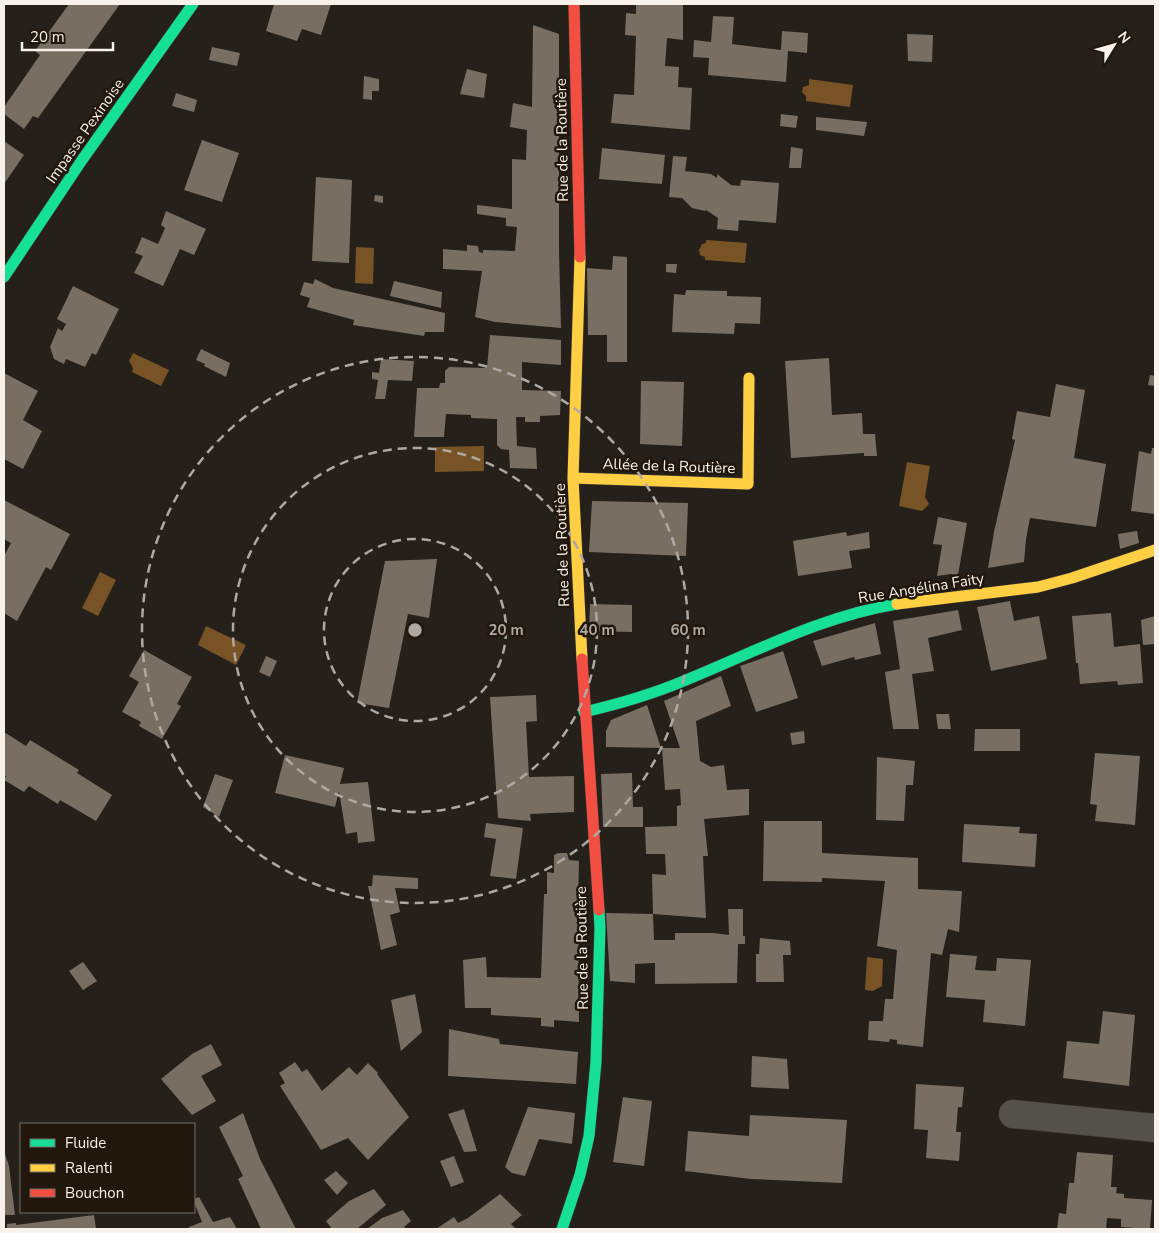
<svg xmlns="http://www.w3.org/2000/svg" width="1159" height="1233" viewBox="0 0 1159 1233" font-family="'Nunito Sans',sans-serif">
<rect width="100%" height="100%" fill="#26201a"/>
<path fill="#775326" d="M809 79 853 85 850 107 806 101V96L802 92 803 87 809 85Z
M706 240 747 243 745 263 705 260V257L700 255 699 250 702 244 706 243Z
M356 247 374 248 373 284 355 283Z
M133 353 169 370 161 386 132 372 133 368 129 361Z
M484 446V471L435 472V447Z
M907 462 930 466 925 497 929 504 922 511 899 506Z
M100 572 116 580 98 616 82 608Z
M206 626 246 645 236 665 198 645Z
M867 957 883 959 882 986 873 991 865 990Z"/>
<path fill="#786e62" d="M69 4H120L38 118 33 116 24 129 4 114V107L40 55 35 51Z
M274 4H331L321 35 302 29 297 41 266 31Z
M636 4H683V40L667 38 665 66 679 67 678 87 692 88 690 130 611 123 614 94 634 95 636 36 625 35 626 13 636 14Z
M713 16 734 17 732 44 781 50 782 31 808 33 807 53 788 51 786 82 708 75 709 58 693 57 694 40 711 42Z
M533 25 559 34V252L561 328 495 322 475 317 482 271 443 269V249L467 251V245L478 246 479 252 483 253V250L515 251 517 227 506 226V218L477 214V205L512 209V159L526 160 527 130 510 127 513 103 532 107Z
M907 34 933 35 932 62 908 61Z
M212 47 240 53 237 66 209 60Z
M467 69 487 74 484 98 460 94Z
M364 76 379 79V91H372V100L363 99Z
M176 93 197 100 194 112 172 106Z
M781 114 798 116 796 128 780 126Z
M816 117 867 122 864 136 816 130Z
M202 140 239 153 222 202 184 190Z
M4 141 24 155 4 184Z
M791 147 803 149 801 168H789Z
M602 148 665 155 662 184 599 179Z
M673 156 687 157 685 171 711 174 717 178V174L731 185 740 186 741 180 779 183 776 223 739 220 738 231 717 229 718 218 706 210 705 211 692 208 682 198 669 197Z
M316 177 352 180 349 263 312 261Z
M375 195 383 196V203L374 201Z
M166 211 206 229 194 255 180 249 163 286 134 273 143 256 135 253 142 237 158 244 165 228 161 225Z
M613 256 627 257V362H607V335H588L587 268 612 270Z
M666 264H677L676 273 666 272Z
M315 279 333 288 445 313 444 332H425L424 336 353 325 354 320 307 307 310 298 300 295 304 282 313 284Z
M394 281 442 292 441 308 390 296Z
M73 286 119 309 96 355 92 353 85 367 66 359 64 364 54 359 50 347 58 328 62 331 66 324 57 319Z
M686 290 727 291V296L761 297 760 324 735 323 734 334 672 332 674 294 685 295Z
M490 335 561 340V365L522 362V390L561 391 560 415 540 416V422H525V417H516L517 446 536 448 537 469 510 468 509 450 501 449 497 445V419L471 418V415L446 414 444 437H414L417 388H439L440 383H445V371L449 367 487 368Z
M201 349 230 363 226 377 204 366 205 364 196 360Z
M829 358 832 415 862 413 863 434H875L877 456H864V453L791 458 785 361Z
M381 359 414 361 412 381 388 380 385 399H375L378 380 372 379V372L379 373Z
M4 373 38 391 23 420 42 431 23 469 4 459Z
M1150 375 1155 376V386L1148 385Z
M641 381 684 382 682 446 640 444Z
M1056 384 1085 390 1074 458 1106 464 1096 527 1030 518 1026 539 1024 562 988 568 994 532 1015 440 1012 439 1017 411 1050 417Z
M1152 448H1155V514L1131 511 1139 451 1151 454Z
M4 500 70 534 51 570 46 567 17 621 4 613V556L11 543 4 539Z
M592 501 688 503 686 556 589 552Z
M938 517 967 523 958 575 951 574 937 576 942 545 933 544Z
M1137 531 1139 543 1120 549 1118 534Z
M846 532 847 536 869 532 870 548 849 551 852 568 798 576 793 541Z
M437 559 429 618 408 614 389 708 357 703 385 561Z
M1010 601 1014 621 1039 616 1047 659 991 671 977 607Z
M590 604 632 605V632L589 631Z
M958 610 962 630 928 638 934 671 912 674 919 729H893L885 672 900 669 893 621Z
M1111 613 1114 647 1140 644 1143 683 1118 685 1117 681 1080 684 1078 663H1076L1072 616Z
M1155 616V644L1143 645 1141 620Z
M875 623 881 654 855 660 854 657 822 666 813 641Z
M144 650 192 677 177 704 181 706 162 739 139 726 141 722 122 712 139 682 129 676Z
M783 651 798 698 756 712 740 666Z
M266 656 277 661 270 677 259 672Z
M721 676 731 706 696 721 700 761 711 767 724 765 727 790 749 789V815L704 819 708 856H703L706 918 653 914 652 874 666 875 665 854H646L645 827 677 826V806L681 805 680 789 665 790 662 748H680L664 701Z
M536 695 537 721 526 722 529 777 574 776V812L530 814 531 821 498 818 490 697Z
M647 705 661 748 606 747V731L611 720Z
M936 714H949L951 729H938Z
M975 729H1020V751H974Z
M804 731 805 743 792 745 790 733Z
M4 732 26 746 30 740 79 770 77 773 112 795 96 821 60 800 58 804 29 786 24 792 4 780 6 776 4 775Z
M1095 753 1140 756 1135 825 1095 821 1097 805 1090 804Z
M285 755 344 768 340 784 368 782 375 841 358 843 357 832 346 834 339 791 335 807 275 793Z
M877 757 915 761 913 785H906L904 821 876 820Z
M632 773 633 807H643V827H603L601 774Z
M215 774 233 780 219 817 203 807Z
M764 821H822V853L918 858V889L962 891 959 932 948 929 942 955 931 953 923 1047 897 1044V1040L890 1039 889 1042 868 1040 869 1021H883L885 999H893L897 950 877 946 885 881 822 878V882L763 881Z
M486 823 523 828 516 879 490 876 496 839 484 837Z
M964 824 1020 827 1019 833 1037 834 1035 867 962 862Z
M558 853H567L569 860 579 861 578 903 579 1022 554 1020V1027L541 1026V1018L491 1015V1008H465L463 960 486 957 487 977 541 978 544 894H547V872L554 873V855Z
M373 875 418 878V889L395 888 400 912 390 915 397 945 381 950 368 886H372Z
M728 909H743V936H745V944H738L737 983 655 984V963L635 964V983L610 981 606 913 653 914 654 940H675V933H713L729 935Z
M760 938 790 941 791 955H783L784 982H756V954H759Z
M950 954 977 956 975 970 996 971 997 958 1031 960 1025 1026 983 1022 985 1000 946 997Z
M83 962 97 981 83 990 69 971Z
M415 994 422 1032 401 1051 391 1000Z
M1103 1011 1135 1015 1129 1086 1063 1078 1067 1041 1099 1044Z
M449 1029 499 1039 500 1044 578 1052 576 1084 448 1076Z
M211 1044 222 1065 201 1076 216 1101 192 1115 161 1079 192 1054Z
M752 1056 787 1059 789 1089 751 1087Z
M295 1062 302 1072 307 1069 322 1091 349 1067 357 1075 368 1063 378 1073 377 1074 409 1117 368 1160 348 1138 321 1150 280 1086 285 1083 279 1073Z
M916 1084 964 1087 962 1107H958L956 1132H961L959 1161 926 1158 928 1130 914 1129Z
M623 1097 652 1101 644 1166 613 1162Z
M528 1107 575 1113 572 1144 539 1139 525 1176 512 1173 505 1167Z
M464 1109 477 1151 464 1152 448 1114Z
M243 1113 260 1159 296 1229H261L238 1179 243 1176 219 1127Z
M750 1115 847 1120 842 1183 751 1179 685 1171 688 1131 749 1136Z
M4 1151 9 1166 15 1215H4Z
M1077 1152 1113 1155 1111 1187H1117L1116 1193 1124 1194V1198L1152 1200 1150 1229 1121 1227V1219L1107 1218 1106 1229H1057L1059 1213 1066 1214 1069 1183H1074Z
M454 1156 464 1182 451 1187 440 1161Z
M336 1171 348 1183 337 1195 324 1180Z
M374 1189 386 1205 357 1229H332L326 1221 349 1201Z
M500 1194 522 1215 511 1224 516 1229H436L454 1217 458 1223 468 1218Z
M199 1197 213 1222 230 1217 237 1229H189V1227L202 1222 194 1202V1199Z
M403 1210 411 1221 404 1227 405 1229H367L382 1218Z
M94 1215 96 1229H7V1224L16 1223V1225Z"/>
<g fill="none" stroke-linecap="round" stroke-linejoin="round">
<g stroke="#413c37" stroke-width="29">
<path id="street" d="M1013 1114 1155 1128"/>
</g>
<g stroke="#413c37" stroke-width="12">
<path id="fast" d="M4 277 82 160 193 4
M584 712C619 704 653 694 686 680 755 652 822 616 897 604
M562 1229 580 1175 589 1136 596 1062 600 928 599 910"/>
</g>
<g stroke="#413c37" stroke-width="12">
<path id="slow" d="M580 257 573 478 582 659
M573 478 748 484 749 378
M897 604 1038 587 1072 578 1155 550"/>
</g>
<g stroke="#413c37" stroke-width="12">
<path id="jam" d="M574 4 580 257
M582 659 599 910"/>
</g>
<use href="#street" stroke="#54504a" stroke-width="28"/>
<use href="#fast" stroke="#16e098" stroke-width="11"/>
<use href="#slow" stroke="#ffcf43" stroke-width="11"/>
<use href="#jam" stroke="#f24e42" stroke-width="11"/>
</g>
<g fill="none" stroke="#aea8a2" stroke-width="2.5" stroke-dasharray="9 6">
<circle cx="415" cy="630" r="91"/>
<circle cx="415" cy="630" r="182"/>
<circle cx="415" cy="630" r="273"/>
</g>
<g text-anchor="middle" stroke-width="5" stroke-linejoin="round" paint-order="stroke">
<g font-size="15" fill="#f8f2eb" stroke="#21170d">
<text transform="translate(85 131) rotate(-55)" y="5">Impasse Pexinoise</text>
<text transform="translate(562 140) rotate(-91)" y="5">Rue de la Routière</text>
<text transform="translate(669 466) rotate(2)" y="5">Allée de la Routière</text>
<text transform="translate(562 545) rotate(-92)" y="5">Rue de la Routière</text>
<text transform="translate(921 588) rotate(-9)" y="5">Rue Angélina Faity</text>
<text transform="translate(582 948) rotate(-91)" y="5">Rue de la Routière</text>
</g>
</g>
<circle cx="415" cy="630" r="8" fill="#aea8a2" stroke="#21170d" stroke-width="2.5"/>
<g font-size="15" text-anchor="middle" font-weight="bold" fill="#aea8a2" stroke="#21170d" stroke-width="5" stroke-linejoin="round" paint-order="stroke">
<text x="506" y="635">20 m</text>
<text x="597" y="635">40 m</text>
<text x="688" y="635">60 m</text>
</g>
<rect width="1159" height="1233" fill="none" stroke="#f8f2eb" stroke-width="10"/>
<rect x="20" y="1123" width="175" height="90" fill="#21170d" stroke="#776f66"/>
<rect x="30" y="1139" width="25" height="8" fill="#16e098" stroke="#776f66"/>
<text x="65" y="1148" font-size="15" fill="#f8f2eb">Fluide</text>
<rect x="30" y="1164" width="25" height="8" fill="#ffcf43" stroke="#776f66"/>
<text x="65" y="1173" font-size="15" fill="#f8f2eb">Ralenti</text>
<rect x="30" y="1189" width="25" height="8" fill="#f24e42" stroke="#776f66"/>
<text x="65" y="1198" font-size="15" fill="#f8f2eb">Bouchon</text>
<g transform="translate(1114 45) rotate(53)" stroke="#21170d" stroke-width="4" paint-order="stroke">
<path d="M0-4L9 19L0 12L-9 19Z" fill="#f8f2eb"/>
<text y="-8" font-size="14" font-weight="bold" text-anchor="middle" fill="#f8f2eb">N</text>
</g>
<path d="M22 42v8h91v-8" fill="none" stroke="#f8f2eb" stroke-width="2.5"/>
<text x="30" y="42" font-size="15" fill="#f8f2eb" stroke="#21170d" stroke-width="4" paint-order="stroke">20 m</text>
</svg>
